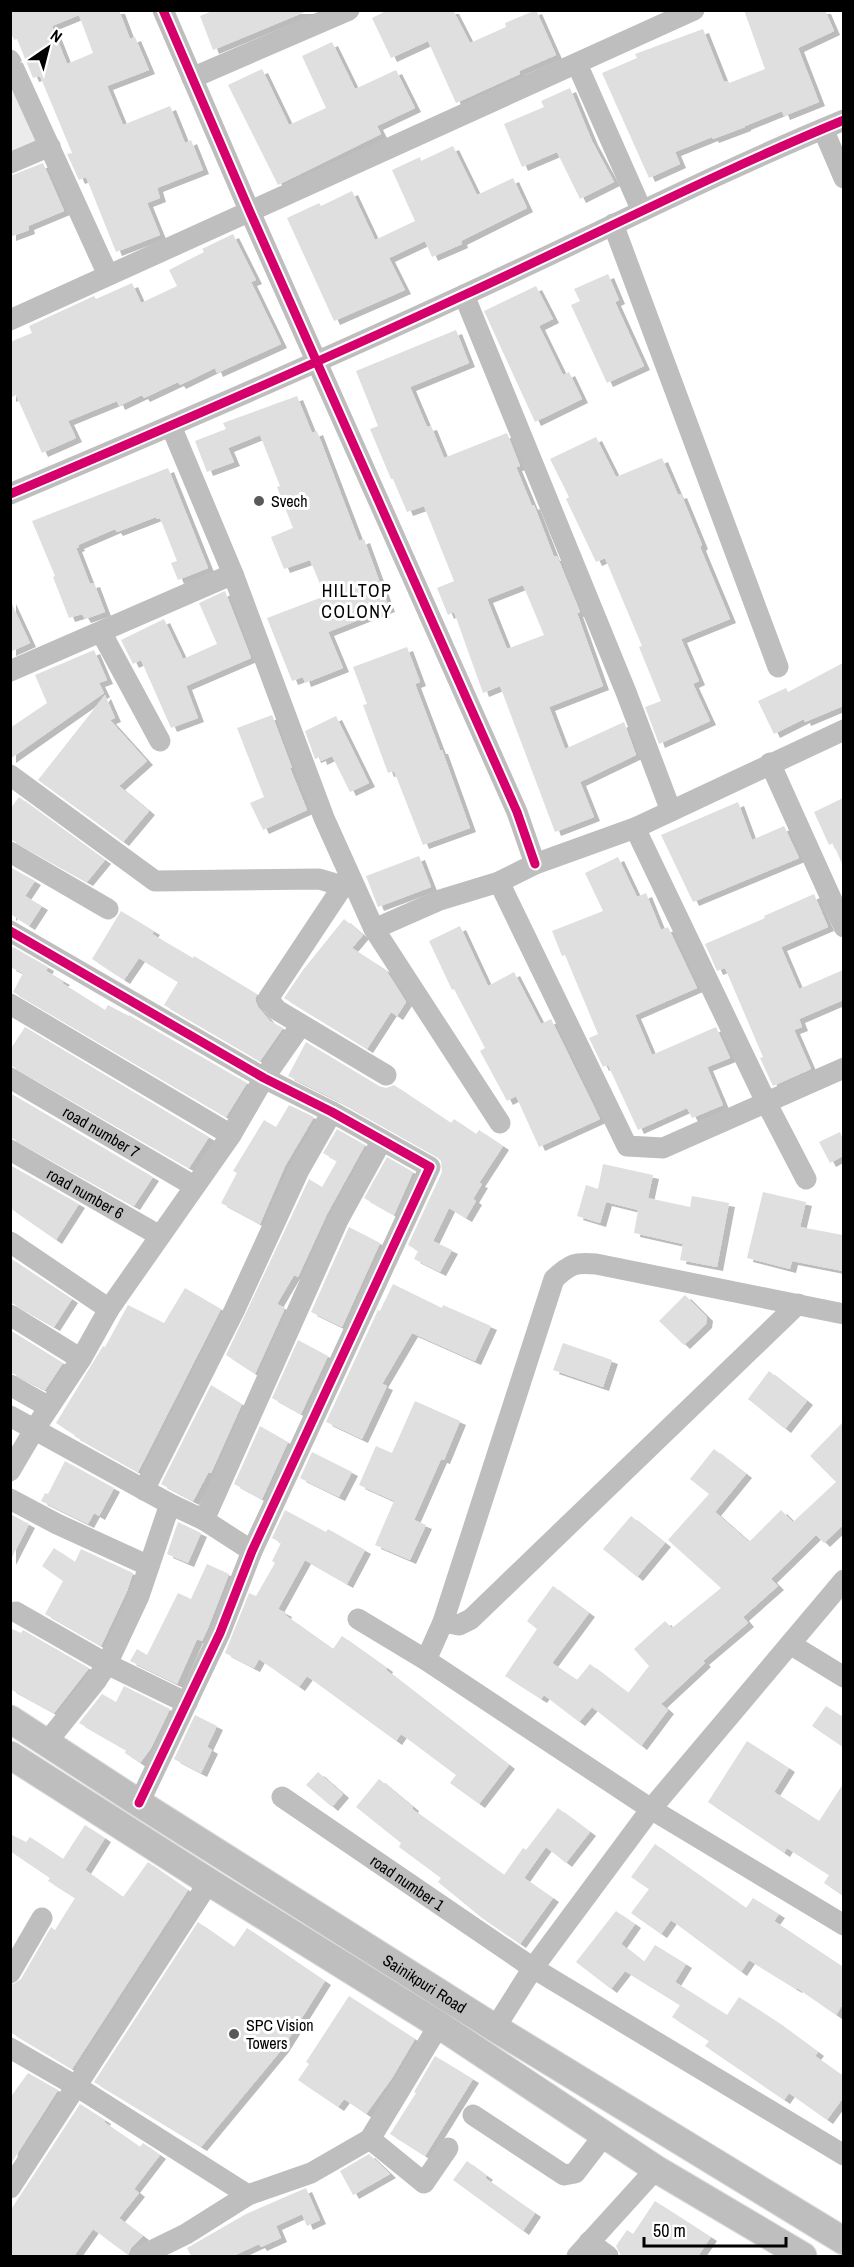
<svg xmlns="http://www.w3.org/2000/svg" width="854" height="2267" viewBox="0 0 854 2267" font-family="'Archivo Narrow',sans-serif">
<defs>
<filter id="shadow"><feDropShadow dx="6" dy="4" stdDeviation="0" flood-color="#0004"/></filter>
</defs>
<rect width="100%" height="100%" fill="#fff"/>
<path fill="#ececec" d="M10 81 39 142 10 155Z"/>
<path fill="#dfdfdf" fill-rule="evenodd" filter="url(#shadow)" d="M10 10H119L130 39 135 37 149 70 107 86 123 125 170 106 185 143 191 140 203 170 157 188 160 198 147 203 160 235 116 252 86 177 79 180 67 154 72 153 40 76 33 78 17 39 14 40 10 30ZM79 15 93 53 67 64 52 26Z
M215 10H307V11L213 50 200 16Z
M388 10H453L470 43 506 27 505 23 536 10 556 55 519 71 520 74 456 103 428 41 391 58 372 18Z
M744 10H825L834 31 798 48 819 102 784 116 782 111 745 126V127L713 139 712 137 675 152 680 164 649 178 602 73 637 58 635 54 703 29 724 82 728 81 729 83 765 69Z
M332 42 355 89 396 70 415 108 377 126 381 134 278 185 228 85 262 69 289 125 326 108 302 56Z
M570 88 592 141 614 182 580 199 557 152 522 167 504 124 544 107 541 101Z
M453 146 477 195 513 178 527 208 461 241 462 244 432 257 425 241 389 258 405 290 334 321 287 218 319 203 321 206 352 191 375 240 415 221 392 170 420 157 421 161Z
M43 163 64 211 28 226 29 230 10 237V176Z
M233 234 256 280 251 282 281 344 217 373 215 368 180 385 178 382 144 398 142 395 119 406 117 401 68 421 76 438 42 453 16 395 10 398V342L32 333 29 326 94 296 96 299 132 283 141 303 177 286 169 270 204 252 202 249Z
M608 274 619 300 615 302 644 366 607 383 571 305 580 301 574 289Z
M536 286 553 319 539 326 563 375 569 372 582 399 535 422 484 311Z
M456 330 469 363 410 387 427 427 431 426 444 458 507 433 520 466 516 467 532 506 534 505 554 557 557 556 580 612 577 613 603 686 549 707 565 749 624 722 636 755 580 782 594 817 555 832 500 686 483 693 454 612 448 615 437 588 454 581 424 506 407 512 393 479H391L370 429 378 426 356 371ZM523 585 544 635 507 649 487 599Z
M297 396 312 433 317 431 359 541 364 539 389 608 328 632 343 668 305 683 303 677 292 681 267 618 325 596 310 560 284 569 271 537 293 528 277 487 280 486 260 435 228 448 234 462 207 472 195 441 226 429 223 423Z
M596 437 616 477 662 458 678 495 681 494 702 545 700 547 730 619 681 639 699 681 693 684 710 721 659 744 645 707 661 701 639 647 642 646 605 558 596 562 566 499 569 497 550 459Z
M168 468 208 568 178 580 171 563 177 561 160 518 157 519 156 517 117 532 115 529 78 545 79 547 76 548 90 584 94 583 105 612 85 619 82 614 69 618 53 577 55 576 32 521Z
M225 591 251 658 186 686 198 718 171 728 141 660 133 664 121 640 164 619 183 659 217 644 199 603Z
M10 600 30 643 10 652Z
M407 647 420 682 415 684 440 750H442L470 828 423 845 394 771 388 773 363 705 367 704 353 667Z
M94 650 107 680 99 683 104 693 10 759V728L47 703 35 675Z
M843 663V706L805 722 804 719 774 734 758 701 786 688 788 692Z
M105 695 115 718 110 720 147 761 119 786 149 811 123 842 38 780Z
M272 715 292 768H290L307 810 263 830 250 803 264 797 237 728Z
M336 716 369 783 350 792 332 756 321 761 320 757 315 759 305 731Z
M19 797 105 860 87 882 10 839V809Z
M843 798V866L833 843 829 845 814 812Z
M738 802 752 840 784 826 799 858 693 902 661 835Z
M419 856 431 887 378 907 366 876Z
M618 857 637 897 646 893 661 930 668 927 697 988 635 1015 652 1055 716 1027 730 1058 707 1067 723 1105 692 1118 687 1108 638 1130 608 1065 603 1067 589 1038 598 1034 565 955 562 956 552 931 603 911 585 873Z
M10 867 35 881 25 896 42 906 29 926 12 915 10 917Z
M814 894 828 927 781 947 799 989 843 970V1000L799 1019 802 1027 794 1030 811 1069 773 1086 760 1058 763 1057 725 968 717 971 705 944 765 918 764 916Z
M121 911 154 931 152 934 193 958 194 956 257 994 255 1000 258 1007 270 1021 283 1028 260 1061 164 1005 178 982 139 958 124 980 92 959Z
M344 919 363 935 352 948 386 970 406 1002 397 1016 391 1012 367 1049 284 998 303 970Z
M460 926 488 986 514 972 541 1024 551 1019 600 1119 539 1147 516 1096 507 1101 480 1051 485 1048 454 989 452 990 429 941Z
M13 947 48 967 46 971 64 981 62 983 105 1010 108 1005 129 1016V1015L247 1083 226 1117 13 992 23 973 10 967V951Z
M25 1027 209 1137 189 1168 10 1065V1050Z
M306 1042 379 1086 386 1088 394 1085 451 1123 454 1119 476 1134 479 1130 503 1146 479 1183 482 1184 473 1199 476 1201 466 1218 449 1208 433 1241 452 1250 440 1272 414 1259 418 1251 408 1245 442 1172 441 1161 436 1156 338 1101 288 1076Z
M10 1093 153 1177 134 1206 10 1137Z
M289 1105 314 1117 285 1166 260 1224 221 1203 237 1173 233 1171 264 1120 276 1127Z
M337 1129 365 1145 327 1214 298 1277 294 1275 277 1304 285 1308 255 1374 226 1355 309 1179 322 1187 337 1161 323 1153Z
M840 1132 843 1140V1156L830 1163 819 1142Z
M387 1157 413 1172 394 1215 364 1198Z
M603 1164 653 1175 648 1198 690 1207 692 1196 729 1203 717 1267 680 1260 683 1244 634 1233 638 1210 606 1202 600 1223 577 1216 586 1185 598 1189Z
M10 1165 79 1204 56 1240 10 1208Z
M763 1192 806 1202 800 1227 843 1235V1271L792 1261 790 1269 747 1258Z
M349 1227 380 1243 342 1327 311 1312Z
M10 1258 72 1299 54 1327 10 1302Z
M393 1284 442 1308 443 1305 491 1326 475 1361 412 1333 382 1384 387 1386 362 1439 326 1422 378 1310 380 1311Z
M185 1288 221 1309 138 1472 74 1436 75 1435 56 1423 103 1346 105 1347 128 1305 164 1323Z
M685 1295 707 1317 706 1324 684 1345 659 1321Z
M10 1330 63 1363 45 1390 10 1372Z
M298 1340 328 1356 301 1414 272 1398Z
M563 1343 612 1360 603 1387 553 1370Z
M769 1371 807 1401 785 1429 748 1399Z
M211 1385 242 1404 211 1473H208L193 1501 161 1484Z
M415 1401 460 1421 444 1460 441 1459 414 1520 426 1525 410 1560 375 1545 394 1501 359 1485 376 1446 392 1453Z
M843 1422V1525L824 1543 816 1535 771 1579 778 1586 743 1617 748 1623 703 1661 705 1663 661 1704 668 1710 641 1746 592 1707 579 1722 544 1695 541 1699 505 1676 537 1629 527 1621 553 1586 589 1613 552 1663 577 1680 590 1664 628 1693 649 1666 634 1649 665 1621 672 1628 721 1588 668 1540 709 1494 690 1479 714 1449 746 1474 715 1512 749 1542 781 1510 793 1522 836 1482 810 1456Z
M260 1426 288 1442 262 1499 234 1484Z
M312 1452 352 1472 339 1497 300 1478Z
M65 1461 114 1488 99 1516 94 1513 88 1524 41 1501 45 1493 48 1494Z
M285 1510 326 1532 328 1529 365 1550 347 1584 305 1560 278 1609 286 1613 285 1615 333 1649 342 1636 387 1668 386 1670 509 1765 479 1804 450 1783 456 1775 401 1734 396 1741 307 1676 299 1687 259 1659 254 1668 225 1653 249 1593 256 1596 275 1563 272 1561 281 1543 272 1538Z
M10 1514 29 1524 10 1561Z
M631 1516 665 1543 637 1577 603 1549Z
M178 1522 201 1533 188 1563 167 1554Z
M54 1548 75 1562 81 1549 133 1573 127 1591 101 1646 45 1614 63 1581 42 1566Z
M207 1564 229 1574 208 1628 202 1641 197 1639 177 1684 130 1661 137 1649 147 1655 178 1593 191 1599Z
M10 1628 21 1633 23 1630 89 1668 54 1713 10 1689Z
M124 1686 170 1709 151 1748 140 1763 125 1753 126 1750 79 1723 102 1694 116 1702Z
M826 1706 843 1717V1747L812 1726Z
M195 1715 217 1726 207 1747 212 1750 201 1773 174 1759Z
M747 1741 789 1768 774 1792 819 1821 843 1784V1896L824 1883 829 1875 787 1848 784 1853 708 1802Z
M318 1772 343 1794 332 1807 306 1785Z
M379 1779 413 1807 412 1809 504 1875 523 1848 526 1850 558 1808 590 1832 566 1863 546 1847 524 1878 553 1898 520 1944 482 1918 438 1882 441 1878 399 1847 401 1843 356 1807Z
M85 1825 105 1838 85 1870 123 1897 148 1862 188 1890 72 2069 10 2032V1986L21 1979 51 1927 55 1930 75 1898 48 1881 50 1878 10 1851V1834L26 1842 30 1837 63 1859Z
M655 1844 746 1908 753 1898 779 1914 774 1921 843 1967V2004L836 2015 797 1988 796 1989 749 1960 741 1972 671 1920 661 1934 631 1913 649 1889 631 1877Z
M616 1911 635 1924 621 1944 644 1962 655 1945 686 1964 675 1982 727 2015 739 1997 776 2021 818 2052 815 2056 843 2076V2098L827 2120 789 2093 784 2100 705 2046 709 2041 672 2017 680 2005 625 1971 611 1989 576 1962Z
M198 1922 234 1947 247 1928 325 1981 283 2048 201 2147 94 2082Z
M349 1996 415 2039 392 2078 366 2114 344 2099 338 2107 298 2080 309 2064 306 2062Z
M435 2056 473 2079 425 2156 390 2134 416 2093 414 2092Z
M28 2073 58 2090 12 2162 10 2098Z
M80 2104 105 2120 104 2122 140 2147 143 2143 160 2155 134 2189 139 2193 119 2218 143 2236 131 2248 128 2255 93 2229 74 2256H10V2211Z
M369 2154 390 2174 353 2195 340 2171Z
M467 2161 487 2176 485 2178 535 2213 523 2231 453 2180Z
M306 2188 320 2220 307 2226 302 2214 276 2226 281 2238 261 2247 259 2244 233 2256H191L187 2248 246 2214Z
M655 2201 711 2237 698 2256H621L616 2246 627 2230 633 2234Z"/>
<g fill="none" stroke-linecap="round" stroke-linejoin="round">
<g stroke="#dbdbdb" stroke-width="29">
<g id="major">
<path id="s4" d="M10 1719 139 1803 495 2028 844 2241"/>
<path d="M10 1755 209 1882 439 2025 656 2169 803 2256"/>
</g>
</g>
<g stroke="#bebebe" stroke-width="21">
<path d="M163 10 250 212 517 812 535 864"/>
<path d="M10 60 108 275"/>
<path d="M577 64 642 211"/>
<path d="M192 78 349 10"/>
<path d="M823 129 844 178"/>
<path d="M10 163 50 146"/>
<path d="M613 224 778 667"/>
<path d="M464 295 626 692 671 811"/>
<path d="M10 320 694 10"/>
<path d="M171 426 233 574 324 818 374 929 500 1123"/>
<path d="M10 494C162 430 315 364 464 295 591 237 715 173 844 120"/>
<path d="M101 632 160 741"/>
<path d="M10 671 233 574"/>
<path d="M770 763 844 927"/>
<path d="M10 775 155 881 319 879 343 886"/>
<path d="M635 828 766 1102 806 1179"/>
<path d="M10 852 108 909"/>
<path d="M349 877 268 999 277 1010 386 1075"/>
<path d="M499 882 627 1146 663 1148 844 1068"/>
<path d="M374 929 440 900 499 882 535 864 635 828 844 730"/>
<path d="M10 931 264 1078 332 1112 430 1167 252 1551 220 1633 139 1803"/>
<path d="M10 1004 231 1135"/>
<path id="s1" d="M10 1078 194 1186"/>
<path id="s2" d="M10 1150 160 1236"/>
<path d="M10 1242 109 1309"/>
<path d="M10 1315 81 1359"/>
<path d="M10 1385 49 1407"/>
<path d="M10 1416 170 1504 204 1520 252 1551"/>
<path d="M10 1471 34 1430 81 1359 109 1309 231 1135 264 1078 301 1025"/>
<path d="M144 1490 234 1311 299 1170 332 1112"/>
<path d="M10 1499 57 1524 149 1566"/>
<path d="M204 1520 338 1220 382 1140"/>
<path d="M16 1612 107 1664 187 1703"/>
<path d="M358 1619 426 1660 651 1809 844 1925"/>
<path d="M443 1622 459 1625 471 1619 798 1304"/>
<path d="M790 1644 844 1677"/>
<path d="M426 1660 443 1622 554 1279C570 1264 575 1262 596 1264L844 1314"/>
<path d="M47 1742 96 1681 107 1664 139 1596 170 1504"/>
<path id="s3" d="M282 1797 533 1968 844 2155"/>
<path d="M10 1973 42 1918"/>
<path d="M495 2028 533 1968 651 1809 844 1580"/>
<path d="M10 2048 76 2086 248 2195"/>
<path d="M473 2115 564 2175 575 2173 605 2134"/>
<path d="M370 2139 424 2183 448 2148"/>
<path d="M10 2188 209 1882"/>
<path d="M589 2242 608 2256"/>
<path d="M141 2256 186 2234 248 2195 311 2173 370 2139 439 2025"/>
<path d="M577 2256 656 2169"/>
</g>
<use href="#major" stroke="#bebebe" stroke-width="27"/>
<g stroke="#fff" stroke-width="13">
<path id="cycleway" d="M163 10 250 212 517 812 535 864
M10 494C162 430 315 364 464 295 591 237 715 173 844 120
M10 931 264 1078 332 1112 430 1167 252 1551 220 1633 139 1803"/>
</g>
<use href="#cycleway" stroke="#d6006c" stroke-width="9"/>
</g>
<g fill="#595959" stroke="#fff" stroke-width="2">
<circle cx="259" cy="501" r="6"/>
<circle cx="234" cy="2034" r="6"/>
</g>
<g text-anchor="middle" stroke-width="6" stroke-linejoin="round" paint-order="stroke">
<g font-size="16" fill="#000" stroke="#fff" text-anchor="start">
<text x="271" y="507">Svech</text>
<text x="246" y="2031">SPC Vision<tspan x="246" dy="18">Towers</tspan></text>
</g>
<g font-size="16" fill="#000" stroke="#fff">
<text dy="6" stroke="none"><textPath href="#s1" startOffset="106">road number 7</textPath></text>
<text dy="6" stroke="none"><textPath href="#s2" startOffset="87">road number 6</textPath></text>
<text dy="6" stroke="none"><textPath href="#s3" startOffset="152">road number 1</textPath></text>
<text dy="6" stroke="none"><textPath href="#s4" startOffset="492">Sainikpuri Road</textPath></text>
</g>
<g font-size="18" letter-spacing="1.5" fill="#000" stroke="#fff">
<text x="357" y="597">HILLTOP<tspan x="357" dy="21">COLONY</tspan></text>
</g>
</g>
<rect width="854" height="2267" fill="none" stroke="#000000" stroke-width="24"/>
<g transform="translate(48 48) rotate(35)" stroke="#ffffff" stroke-width="4.5" paint-order="stroke">
<path d="M0-4.5L10 22L0 15L-10 22Z" fill="#000000"/>
<text y="-9" font-size="16" font-weight="bold" text-anchor="middle" fill="#000000">N</text>
</g>
<path d="M644 2237v9h142v-9" fill="none" stroke="#000000" stroke-width="3"/>
<text x="653" y="2237" font-size="18" fill="#000000" stroke="#ffffff" stroke-width="4.5" paint-order="stroke">50 m</text>
</svg>
